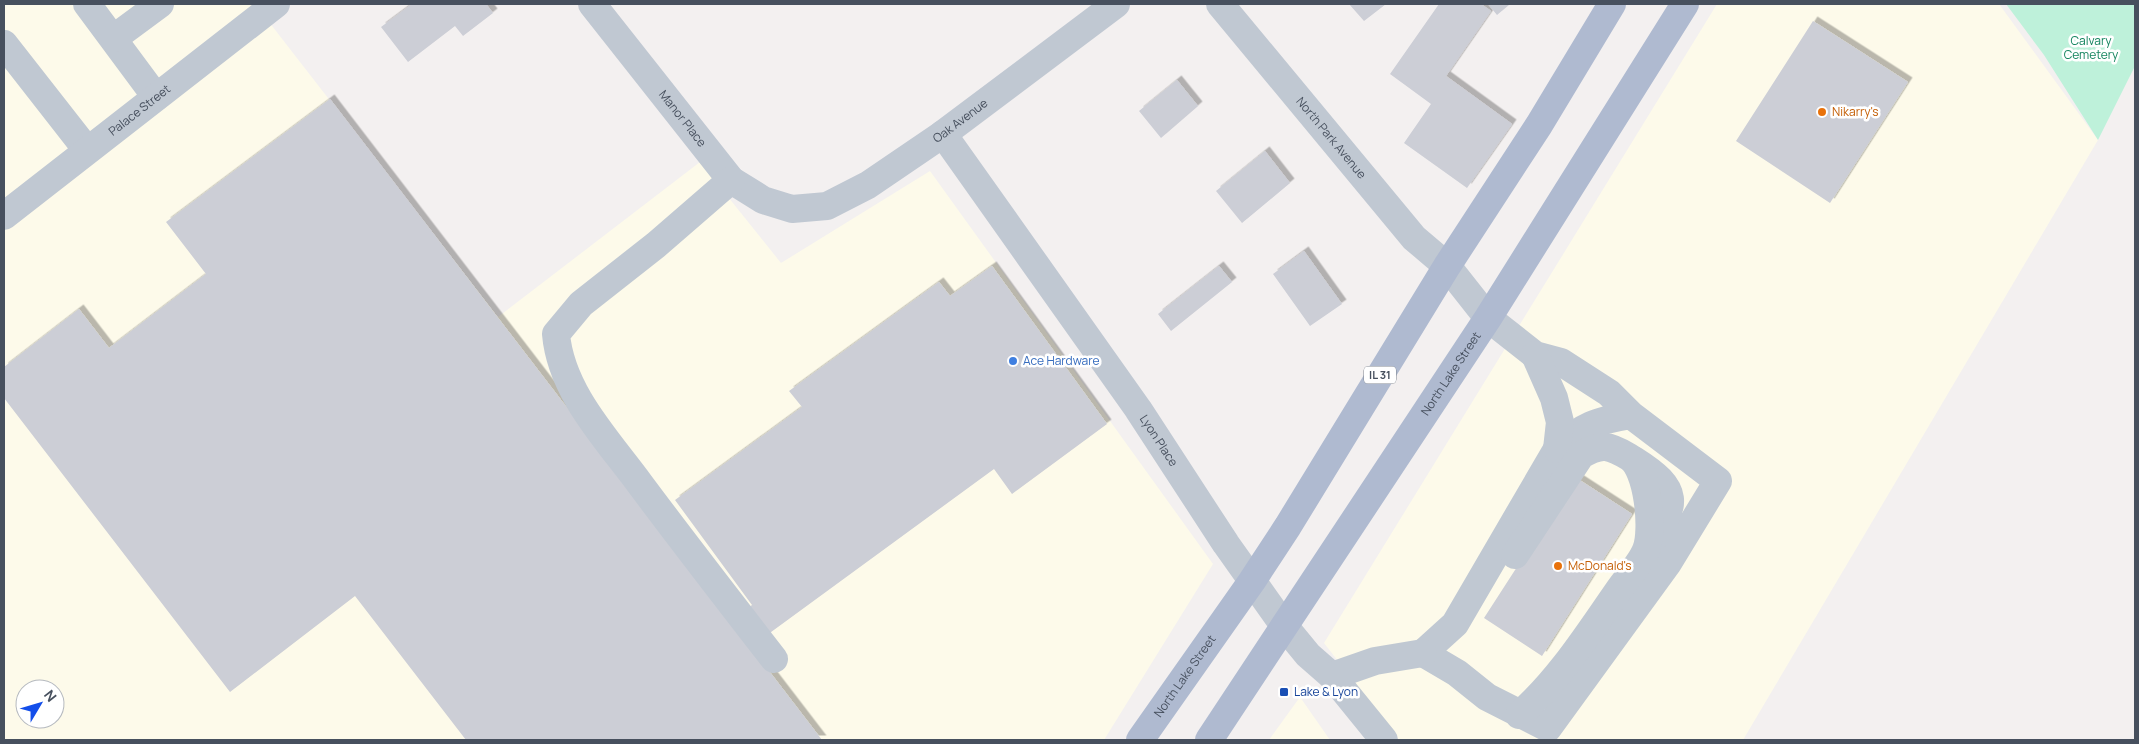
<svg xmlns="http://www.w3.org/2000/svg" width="2139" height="744" viewBox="0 0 2139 744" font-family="Manrope,sans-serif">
<defs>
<filter id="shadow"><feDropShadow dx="4.5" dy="-4.5" stdDeviation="0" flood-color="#0004"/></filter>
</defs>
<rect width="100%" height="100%" fill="#f3f0f0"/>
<path fill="#fdfaea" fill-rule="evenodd" d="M4 4H255L498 317 700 162 781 263 930 171 1213 564 1104 740H4ZM25 689H55V719H25Z
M1717 4H1999L2098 140 1743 740H1399L1324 643Z
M1300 697 1330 740H1269Z"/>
<path fill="#bef1da" d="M2006 4H2135V66L2098 140 2044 55Z"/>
<path fill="#ccced6" filter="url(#shadow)" d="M412 4H486L493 13 463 36 455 26 408 62 381 27Z
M1349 4H1386L1364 21Z
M1439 4H1481L1491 11 1446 76 1512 124 1467 188 1404 143 1431 104 1390 74Z
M1488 4H1510L1497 15Z
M1813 21 1908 82 1830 203 1736 141Z
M1177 80 1198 106 1161 138 1139 111Z
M330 99 822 740H466L355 596 230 692 4 398V367L79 309 109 348 206 274 166 222Z
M1265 151 1290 183 1242 223 1216 191Z
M1304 251 1342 304 1310 326 1273 274Z
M992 266 1107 424 1012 494 994 469 767 635 748 608 752 605 675 500 802 407 789 391 939 282 950 296Z
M1219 266 1232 282 1171 331 1158 314Z
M1575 477 1632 514 1542 656 1484 618Z"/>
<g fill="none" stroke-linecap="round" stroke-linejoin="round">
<g stroke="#c0c8d2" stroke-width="28">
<path d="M87 4 156 97"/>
<path id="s1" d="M592 4 731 180 763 200 792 209 827 206 868 185 943 134 1116 4"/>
<path id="s2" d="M1220 4 1414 238 1447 266 1488 318 1535 355 1561 362 1609 393 1631 415 1718 481 1668 563 1548 728 1487 697 1457 673 1423 653 1455 624 1557 449C1583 425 1596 421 1631 415"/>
<path d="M114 38 160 4"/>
<path d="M4 44 87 150"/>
<path id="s3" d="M943 134 1138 409 1226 544 1285 627 1308 655 1332 676 1384 740"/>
<path d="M731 180 656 245 581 304 556 334C561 392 607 439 640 484 684 543 729 601 774 659"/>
<path id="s4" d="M4 216 276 4"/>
<path d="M1535 355 1554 398 1560 422 1557 449"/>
<path d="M1634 460C1680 489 1679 504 1648 546"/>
<path d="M1515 555 1581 455C1602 443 1609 445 1629 457 1648 468 1654 531 1646 550 1641 563 1626 579 1618 591 1588 634 1559 680 1519 715"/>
<path d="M1332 676 1375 661 1423 653"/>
</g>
<g stroke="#afbad0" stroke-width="28">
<path id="s5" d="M1140 740 1252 581 1288 526 1447 266 1539 125 1612 4"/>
<path id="s6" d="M1209 740 1488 318 1685 4"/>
</g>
</g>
<g fill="#e8710a" stroke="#fff" stroke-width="2">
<circle cx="1822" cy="112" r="5"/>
<circle cx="1558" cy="566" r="5"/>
</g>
<circle fill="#3f7fe0" stroke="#fff" stroke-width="2" cx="1013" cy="361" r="5"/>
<rect fill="#1a4fb4" stroke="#fff" stroke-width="2" x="1279" y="687" width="10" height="10" rx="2.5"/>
<g text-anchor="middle" stroke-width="5" stroke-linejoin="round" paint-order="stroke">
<rect fill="#fff" stroke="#7e848e" stroke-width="1" x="1364" y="366.5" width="32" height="17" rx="4"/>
<g font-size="11" font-weight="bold" fill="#47505e">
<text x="1380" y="379">IL 31</text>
</g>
<g font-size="12" fill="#14845e" stroke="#fff">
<text x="2091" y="45">Calvary<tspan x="2091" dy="14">Cemetery</tspan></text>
</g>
<g font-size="12" fill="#47505e" stroke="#fff">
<text dy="4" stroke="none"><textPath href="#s4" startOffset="172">Palace Street</textPath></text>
<text dy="4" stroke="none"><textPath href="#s1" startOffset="146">Manor Place</textPath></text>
<text dy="4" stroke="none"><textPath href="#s1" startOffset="486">Oak Avenue</textPath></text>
<text dy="4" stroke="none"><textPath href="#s2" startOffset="174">North Park Avenue</textPath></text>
<text dy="4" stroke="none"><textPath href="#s6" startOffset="439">North Lake Street</textPath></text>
<text dy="4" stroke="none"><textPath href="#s3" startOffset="375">Lyon Place</textPath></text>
<text dy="4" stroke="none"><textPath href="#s5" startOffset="78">North Lake Street</textPath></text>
</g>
<g font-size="12" fill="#c56008" stroke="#fff" text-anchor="start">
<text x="1832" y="116">Nikarry's</text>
<text x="1568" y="570">McDonald's</text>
</g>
<g font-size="12" fill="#366cbe" stroke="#fff" text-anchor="start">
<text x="1023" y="365">Ace Hardware</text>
</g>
<g font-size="12" fill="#164399" stroke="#fff" text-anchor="start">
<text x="1294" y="696">Lake &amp; Lyon</text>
</g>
</g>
<rect width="2139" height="744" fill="none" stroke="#47505e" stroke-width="10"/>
<g transform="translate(40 704) rotate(52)"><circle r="24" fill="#ffffff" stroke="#b5b9bf"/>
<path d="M0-4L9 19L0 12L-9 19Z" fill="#134eea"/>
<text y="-8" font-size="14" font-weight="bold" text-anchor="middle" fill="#47505e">N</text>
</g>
</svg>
